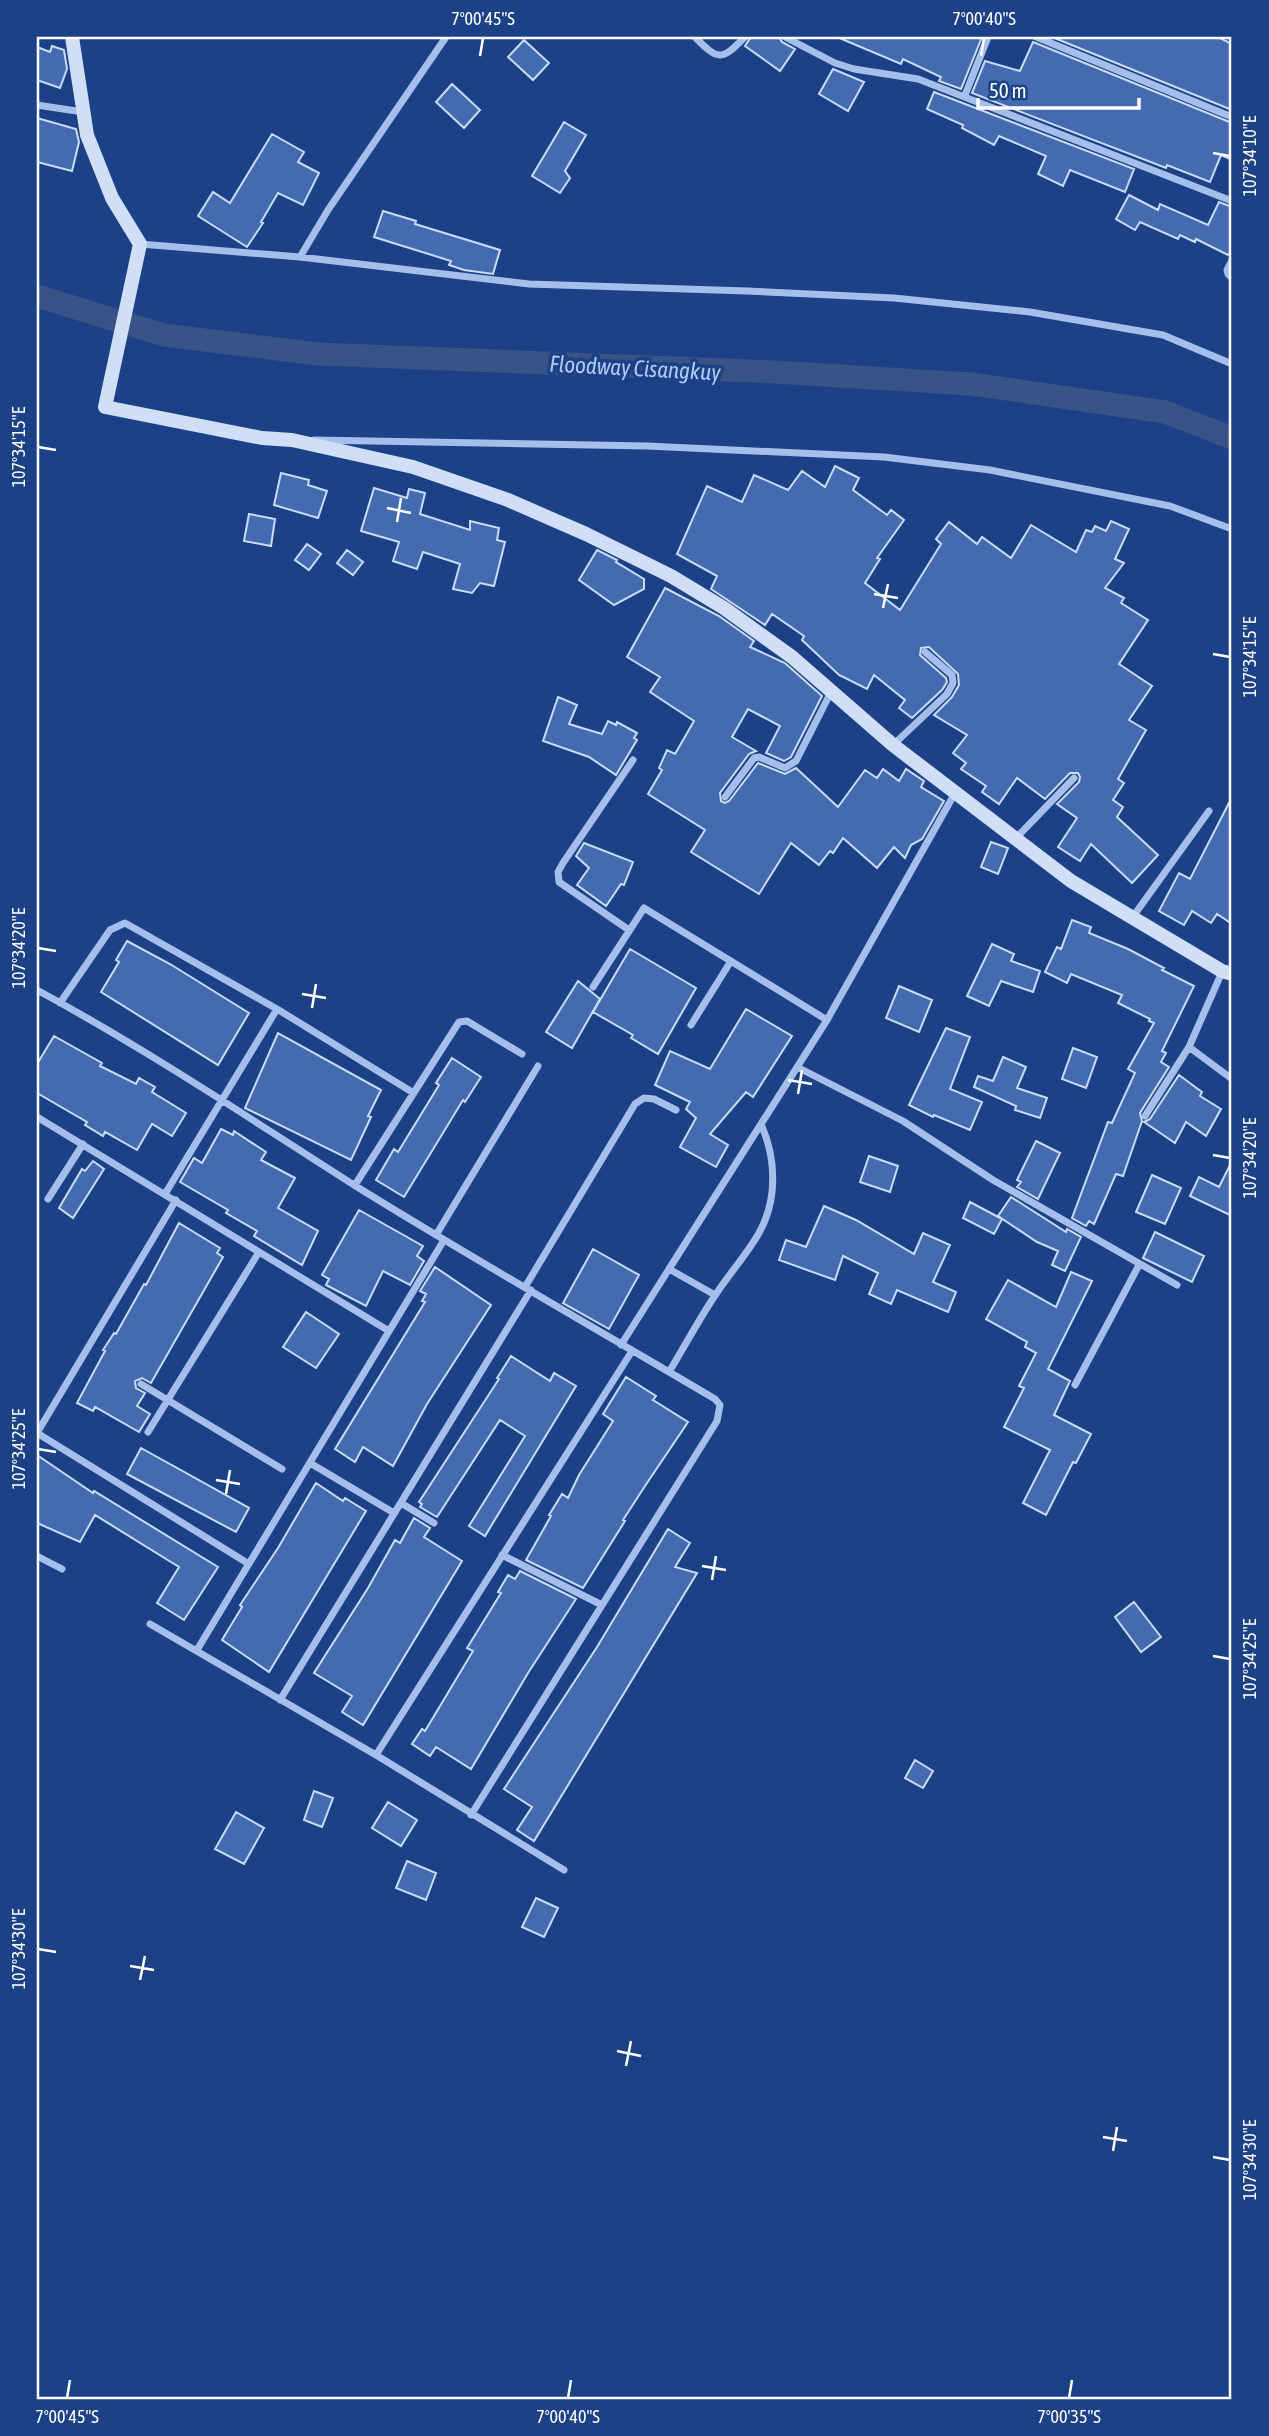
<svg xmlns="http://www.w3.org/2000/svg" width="1269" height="2436" viewBox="0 0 1269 2436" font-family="'Asap Condensed',sans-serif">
<rect width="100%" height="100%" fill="#1c4187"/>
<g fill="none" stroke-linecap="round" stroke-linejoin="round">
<path stroke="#395387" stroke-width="23" d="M37 296 164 335 318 354 774 372 972 384 1165 412 1232 438"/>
</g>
<path fill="#446ab0" stroke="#cadbf8" stroke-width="2" d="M751 37H779L782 42 795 49 780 71 745 46Z
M837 37H982L961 89 939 81 941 77 903 59 901 64Z
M1052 37H1218L1232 44V110Z
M524 40 549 63 533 80 508 57Z
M1033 42 1232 123V160L1221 155 1210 182 1167 165 1166 168 972 93 985 61 1020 71Z
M52 46 64 50 67 69 60 88 37 80V47L50 52Z
M833 69 864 82 848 111 819 94Z
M452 84 480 110 464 128 436 102Z
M934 92 1134 169 1125 192 1070 170 1063 186 1038 174 1046 156 999 136 994 145 962 128 963 125 927 109Z
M37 118 76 129 79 142 72 171 37 162Z
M564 122 586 135 565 171 570 178 560 193 532 176Z
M272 134 304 152 298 162 319 173 303 205 278 193 261 222 263 223 247 247 198 216 213 192 230 203Z
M1129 195 1158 210 1160 204 1208 225 1219 202 1232 207V254L1228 255 1196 239 1195 242 1180 235 1178 239 1140 222 1135 230 1116 219Z
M383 211 416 221 415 224 500 250 493 274 464 270 449 265 451 261 374 237Z
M835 466 859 478 853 490 887 515 891 510 904 520 877 558 880 559 865 583 900 610 941 544 936 539 949 522 977 544 982 537 1011 558 1031 525 1076 552 1086 530 1092 532 1095 526 1106 531 1111 521 1129 529 1115 559 1124 563 1105 588 1124 598 1121 603 1148 620 1119 664 1152 686 1129 720 1146 730 1118 779 1124 783 1113 800 1123 807 1117 817 1158 855 1132 883 1091 844 1080 861 1058 847 1077 818 1057 804 1079 782 1080 777 1078 773H1070L1045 799 1017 778 999 804 982 792 986 786 961 769 966 763 953 753 967 735 934 715 952 697 959 685 958 674 929 647 921 648 920 655 946 678 947 682 942 690 912 718 899 708 905 700 874 675 867 689 839 675 802 640 804 636 772 614 765 625 711 589 717 576 677 554 707 486 742 502 754 475 788 490 802 471 825 487Z
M281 473 309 480 308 485 327 491 318 518 274 505Z
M374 488 407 498 409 489 425 493 420 514 470 530V521L499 528 497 540 505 542 494 586 480 583 472 593 453 589 460 564 423 552 417 569 393 561 399 542 361 531Z
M249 514 275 519 271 546 244 541Z
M307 544 321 554 309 570 295 560Z
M347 550 363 562 353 575 337 563Z
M597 550 617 560 616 562 644 579V589L614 605 579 580Z
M665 588 719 616 754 641 750 647 785 663 822 696 791 757 784 761 766 753 780 726 748 709 732 737 756 751 749 754 720 793 721 801 725 803 729 801 758 763 785 774 796 768 838 807 865 770 877 778 883 769 899 781 906 769 924 781 921 787 944 801 922 839 911 845 905 858 894 847 877 868 843 838 833 853 830 851 819 865 791 843 759 894 691 852 705 830 648 794 662 770 659 768 667 750 675 754 694 721 650 692 660 677 627 657Z
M558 697 577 705 569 724 602 734 608 721 616 725 617 722 637 733 634 738 637 740 616 775 589 757 543 741Z
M1232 797V924L1217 914 1211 923 1192 911 1184 925 1159 911 1179 873 1190 879Z
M991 842 1008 848 998 874 981 867Z
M584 843 633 862 624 885 621 884 606 906 577 885 589 868 576 856Z
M1072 920 1091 927 1089 933 1128 949 1164 968 1162 970 1194 986 1162 1051 1166 1053 1161 1062 1169 1067 1140 1113 1142 1121 1123 1176 1116 1174 1094 1224 1089 1221 1086 1226 1072 1218 1108 1122 1112 1123 1135 1073 1128 1069 1154 1023 1149 1021 1150 1019 1118 1003 1122 995 1071 974 1067 983 1045 972 1057 947 1061 949Z
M127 941 170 964 249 1013 218 1065 101 992 119 962 116 960Z
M992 944 1014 954 1011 961 1040 971 1033 992 1001 981 989 1006 967 996Z
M630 949 696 988 658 1054 631 1038 633 1035 593 1012Z
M578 981 600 999 572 1048 546 1032Z
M899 986 932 1000 919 1032 886 1018Z
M746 1009 792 1036 753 1097 746 1092 710 1134 728 1145 716 1167 680 1147 696 1118 686 1109 690 1102 655 1085 670 1051 710 1069Z
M946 1028 970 1037 950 1089 982 1102 970 1130 934 1115 933 1117 909 1105Z
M278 1033 381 1090 368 1116 371 1117 351 1160 245 1108Z
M54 1036 102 1063 100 1066 136 1084 139 1078 155 1087 152 1092 186 1113 172 1136 152 1124 137 1150 105 1132 103 1136 85 1125 87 1122 37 1093V1064Z
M1073 1048 1097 1057 1086 1088 1062 1079Z
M1003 1057 1026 1067 1017 1088 1047 1098 1040 1118 1015 1110 1016 1106 974 1087 978 1076 993 1081Z
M452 1058 481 1077 465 1102 463 1100 404 1197 376 1180 394 1149 398 1152 439 1085 436 1083Z
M1179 1075 1202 1092 1200 1096 1221 1109 1206 1136 1186 1122 1175 1143 1144 1122 1150 1119Z
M221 1129 233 1135 234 1131 266 1152 261 1160 295 1178 278 1208 318 1231 302 1265 254 1236 257 1231 226 1213 228 1210 180 1182 194 1158 202 1163Z
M1036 1141 1060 1153 1038 1199 1017 1187 1021 1182 1017 1180Z
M869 1156 898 1166 890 1192 860 1182Z
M93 1161 104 1169 73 1218 59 1208 82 1169 85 1171Z
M1232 1161V1216L1190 1196 1199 1177 1219 1187Z
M1152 1175 1181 1188 1165 1224 1136 1212Z
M1011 1197 1066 1232 1067 1229 1081 1237 1065 1271 1052 1265 1058 1251 1037 1242 998 1216Z
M970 1202 1002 1219 994 1234 963 1218Z
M824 1206 856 1220 914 1254 923 1233 950 1245 933 1282 956 1292 948 1312 897 1290 891 1304 869 1294 878 1273 843 1256 835 1280 779 1260 786 1240 806 1247Z
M359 1210 423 1246 417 1256 424 1261 410 1285 383 1271 366 1306 326 1285 329 1279 322 1275Z
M179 1223 220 1248 217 1253 223 1257 151 1383 142 1378 135 1381 136 1388 145 1393 137 1406 150 1414 139 1432 95 1407 93 1411 77 1403 105 1351 103 1350 114 1333 116 1334 144 1284 146 1285Z
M1155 1232 1204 1256 1192 1282 1143 1258Z
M593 1249 639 1275 609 1329 563 1303Z
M435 1267 491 1305 427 1404 393 1466 363 1447 355 1462 335 1449 425 1302 422 1301 426 1294 420 1291Z
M1071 1272 1092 1281 1048 1369 1070 1381 1054 1415 1091 1434 1076 1463 1073 1462 1046 1515 1023 1503 1050 1450 1004 1427 1024 1388 1019 1386 1036 1353 1025 1347 1027 1342 986 1319 1008 1280 1056 1307Z
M306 1312 339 1334 316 1368 283 1347Z
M511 1356 550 1381 554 1373 576 1386 485 1536 469 1526 525 1436 500 1420 437 1517 420 1507 422 1504 419 1502 499 1379 497 1378Z
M626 1377 656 1396 653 1400 688 1422 645 1486 623 1520 625 1521 583 1588 526 1560 551 1516 549 1515 562 1494 568 1498 579 1475 613 1421 603 1414Z
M141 1448 249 1508 236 1532 127 1474Z
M37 1455 93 1493 94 1491 218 1567 184 1620 157 1603 179 1567 95 1515 80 1542 37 1523Z
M316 1483 343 1501 345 1498 366 1511 269 1672 222 1640 242 1607 240 1605 278 1548Z
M414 1518 430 1528 424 1537 462 1561 363 1725 342 1712 352 1696 314 1673 368 1588 395 1540 400 1543Z
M668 1529 690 1543 675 1567 697 1573 534 1841 517 1830 532 1807 504 1789 597 1647Z
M520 1571 576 1599 528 1673 471 1769 436 1747 430 1756 412 1744 422 1729 425 1731 473 1651 467 1648 501 1593 498 1592 508 1575 515 1579Z
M1134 1602 1161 1637 1141 1652 1115 1617Z
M915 1760 933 1771 923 1788 905 1778Z
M314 1791 333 1798 322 1827 304 1820Z
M388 1802 417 1820 401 1846 372 1828Z
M236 1812 264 1828 244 1864 215 1849Z
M407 1861 436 1873 426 1900 396 1888Z
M536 1898 558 1908 544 1937 522 1927Z"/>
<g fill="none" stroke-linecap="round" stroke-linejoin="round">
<path stroke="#a5beeb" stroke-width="7" d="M695 37C719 62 722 60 745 37
M785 37 835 63 854 69 918 79 1232 201
M1036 37 1232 117
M965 95 988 37
M37 105 83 112
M140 244 300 257 529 284 747 291 894 298 1030 312 1163 335 1232 364
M300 257 328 210 446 37
M1232 260 1227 270 1228 274 1232 278
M314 440 647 446 884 457 990 470 1170 506 1232 529
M893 745 947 694 953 683 952 675 925 652
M725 797 754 758 759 757 785 768 796 761 831 692
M1015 839 1074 778
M1132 918 1209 811
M629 930 559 882 558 872 563 863 633 760
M593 987 644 908 827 1020
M37 990C146 1049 249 1118 354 1185 473 1259 595 1328 715 1399L720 1405 717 1421 471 1815
M60 1003 110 930 125 923 277 1009
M691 1025 731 961
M1189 1047 1232 1079
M797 1067 903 1121 993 1180 1177 1285
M1145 1116 1189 1047 1222 972
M37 1117 389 1331
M355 1185 459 1022 467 1021 522 1054
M165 1194 277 1009 412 1092
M48 1199 83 1144
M436 1235 538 1066
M669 1269 761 1124
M525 1287 635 1104 644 1098 654 1099 676 1110
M621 1345 669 1269 715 1295
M669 1372C685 1346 699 1319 716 1294 730 1273 747 1254 759 1233 778 1199 776 1158 761 1124L827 1020 955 793
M141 1384 282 1469
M1075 1385 1139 1265
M148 1432 259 1252
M37 1433 176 1200
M37 1433 249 1564
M310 1463 394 1513
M401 1503 434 1523
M502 1555 602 1605
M37 1556 62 1569
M150 1624 376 1755 564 1870
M197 1650 444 1240
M280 1700 531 1290
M376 1755 632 1351"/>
<path stroke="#d1def8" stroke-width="14" d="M72 37 87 135 112 198 140 244 105 407 262 438 292 440 413 467 508 500 586 534 671 576 724 608 792 657 893 745 1071 881 1222 971 1232 974"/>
</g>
<path fill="none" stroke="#fff" stroke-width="2.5" d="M480 56 483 38M981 56 984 38M1213 153 1230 156M38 447 56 450M387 508 411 513M397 522 401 498M874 594 898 598M883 608 888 584M1213 654 1230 657M38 948 56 951M302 994 326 998M312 1008 316 984M788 1080 812 1084M798 1094 802 1070M1213 1155 1230 1158M38 1449 56 1452M216 1480 240 1484M226 1494 230 1470M702 1566 726 1570M712 1580 716 1556M1213 1656 1230 1659M38 1949 56 1952M130 1966 154 1970M140 1980 145 1956M617 2051 641 2056M626 2066 631 2041M1103 2137 1127 2141M1113 2151 1117 2127M1213 2157 1230 2160M67 2398 70 2380M568 2398 571 2380M1069 2398 1072 2380"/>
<g text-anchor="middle" stroke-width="7" stroke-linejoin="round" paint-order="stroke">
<g font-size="23" font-style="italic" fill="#b0c9f3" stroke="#1c4187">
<text transform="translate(635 368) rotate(3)" y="8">Floodway Cisangkuy</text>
</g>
</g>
<rect width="1269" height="2436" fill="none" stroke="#1c4187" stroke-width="77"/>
<path d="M978 98v10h161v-10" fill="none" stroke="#ffffff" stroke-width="3.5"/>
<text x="989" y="98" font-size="21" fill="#ffffff" stroke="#1c4187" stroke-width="5" paint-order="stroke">50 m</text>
<rect x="38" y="38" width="1192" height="2360" fill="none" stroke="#fff" stroke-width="2.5"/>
<g font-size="18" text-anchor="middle" fill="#fff">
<text x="483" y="25">7°00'45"S</text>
<text x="984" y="25">7°00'40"S</text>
<text transform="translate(1250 156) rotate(-90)" y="6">107°34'10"E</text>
<text transform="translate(19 447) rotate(-90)" y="6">107°34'15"E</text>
<text transform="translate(1250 657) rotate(-90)" y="6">107°34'15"E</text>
<text transform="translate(19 948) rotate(-90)" y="6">107°34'20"E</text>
<text transform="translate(1250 1158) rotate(-90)" y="6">107°34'20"E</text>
<text transform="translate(19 1449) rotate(-90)" y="6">107°34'25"E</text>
<text transform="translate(1250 1659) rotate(-90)" y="6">107°34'25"E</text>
<text transform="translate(19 1949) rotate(-90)" y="6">107°34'30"E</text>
<text transform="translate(1250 2160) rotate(-90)" y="6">107°34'30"E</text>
<text x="67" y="2423">7°00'45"S</text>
<text x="568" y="2423">7°00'40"S</text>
<text x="1069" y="2423">7°00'35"S</text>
</g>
</svg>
